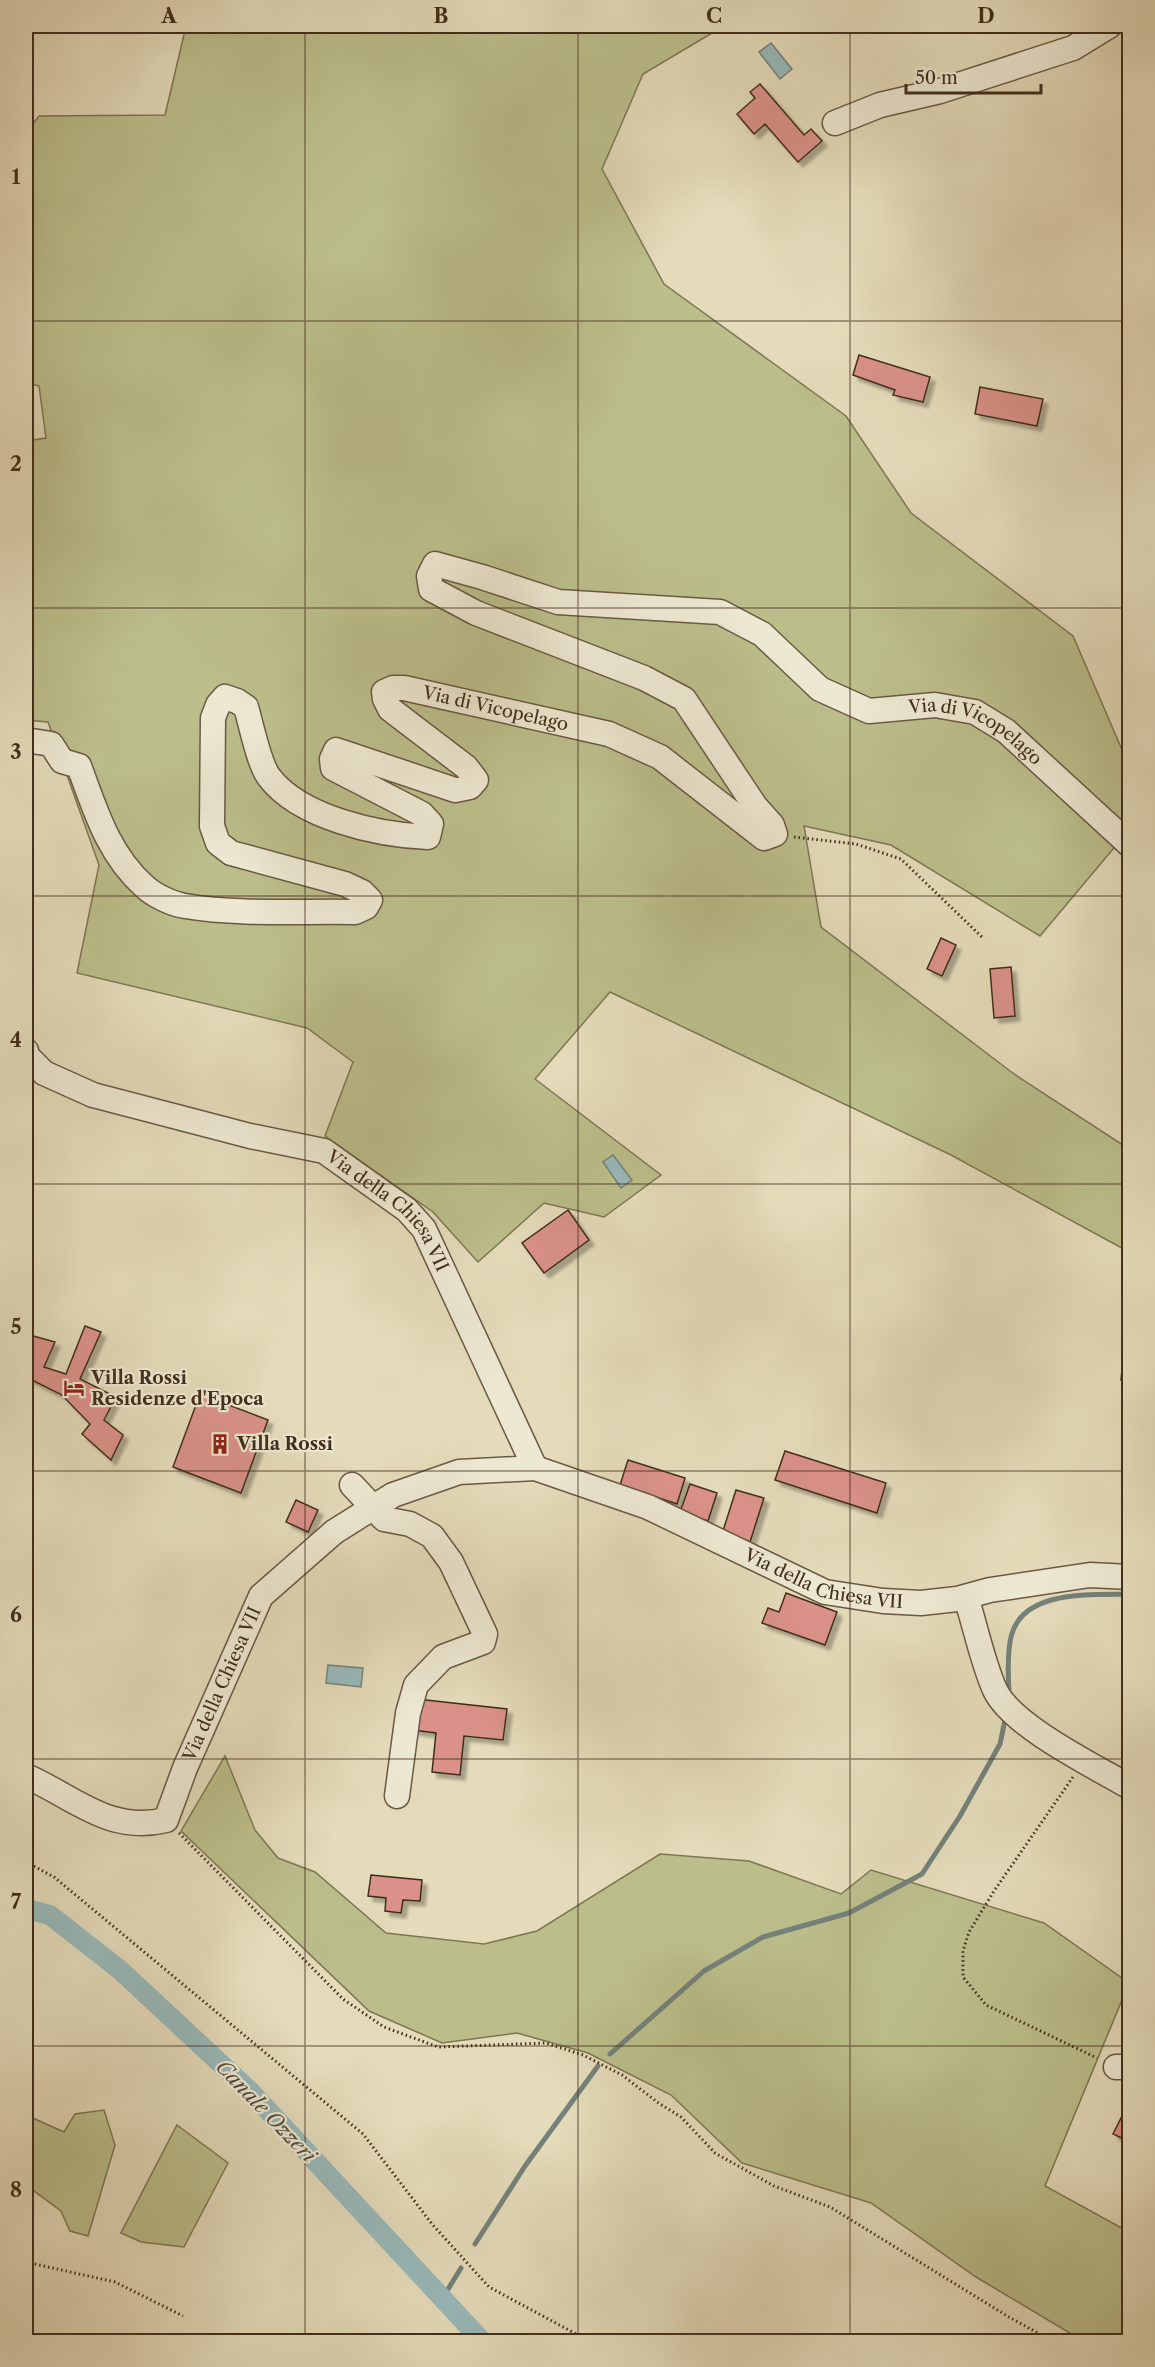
<svg xmlns="http://www.w3.org/2000/svg" width="1155" height="2367" viewBox="0 0 1155 2367" font-family="'Libre Caslon Text',serif">
<defs>
<filter id="shadow"><feDropShadow dx="5" dy="5" stdDeviation="1.5" flood-color="#0004"/></filter>
</defs>
<rect width="100%" height="100%" fill="#e4dbba"/>
<filter id="stains"><feTurbulence type="fractalNoise" baseFrequency=".00333" numOctaves="4"/><feColorMatrix values="0 0 0 0 .2 0 0 0 0 .09 0 0 0 0 .02 0 0 0 .5 -.17"/></filter>
<radialGradient id="worn" r=".72"><stop offset=".6" stop-color="#630" stop-opacity="0"/><stop offset="1" stop-color="#630" stop-opacity=".3"/></radialGradient>
<path fill="#bbbe8b" stroke="#7e7653" stroke-width="1.5" d="M186 26H724L643 74 602 169 664 284 846 416 911 513 1073 636 1129 766V830L1040 936 891 845 804 826 821 927 1014 1074 1129 1149V1252L951 1155 610 992 535 1079 661 1175 604 1217 544 1203 478 1262 433 1212 325 1136 353 1062 307 1028 77 973 99 865 48 722 26 720V441L46 438 39 386 26 383V133L39 116 165 115Z
M225 1756 255 1830 278 1858 315 1872 386 1933 484 1944 537 1931 660 1854 749 1861 841 1894 871 1870 1044 1923 1129 1983 1045 2186 1129 2232V2341H1083L976 2277 871 2203 742 2163 671 2095 588 2053 517 2033 442 2043 369 2011 181 1831Z
M104 2110 115 2145 88 2236 70 2231 61 2211 26 2185V2115L64 2132 75 2114Z
M177 2125 228 2163 184 2247 141 2242 121 2233Z"/>
<path fill="#98b9b9" stroke="#75817a" stroke-width="1.5" d="M771 43 792 69 780 79 759 52Z
M613 1155 632 1180 621 1188 603 1162Z
M328 1665 363 1668 361 1687 326 1683Z"/>
<g fill="none" stroke-linecap="round" stroke-linejoin="round">
<path stroke="#75817a" stroke-width="5" d="M1009 1693C1008 1675 1007 1654 1011 1637 1022 1589 1092 1595 1130 1594
M610 2054 704 1971 763 1937 849 1913 922 1874 960 1816 1000 1744 1006 1715
M475 2244 525 2166 598 2066
M442 2299 461 2268"/>
<path stroke="#98b9b9" stroke-width="20" d="M26 1909 50 1915 119 1969 250 2091 483 2342"/>
</g>
<path fill="#da9189" stroke="#412e1b" stroke-width="1.5" filter="url(#shadow)" d="M760 84 804 135 811 129 822 141 798 162 765 124 754 134 737 114 755 98 750 92Z
M859 355 930 377 923 402 893 395 895 390 853 375Z
M980 387 1043 399 1037 426 975 414Z
M941 938 956 945 942 976 927 969Z
M1011 967 1015 1016 994 1018 990 969Z
M568 1210 589 1240 544 1273 522 1243Z
M85 1326 101 1332 80 1379 116 1397 104 1420 123 1435 111 1460 82 1434 90 1424 62 1395 26 1377V1334L55 1342 44 1367 66 1374Z
M1124 1348 1130 1349V1381L1121 1380Z
M200 1394 268 1420 241 1493 173 1467Z
M1125 1419H1130V1434L1123 1433Z
M785 1451 886 1483 877 1513 775 1480Z
M628 1460 685 1478 677 1504 620 1485Z
M690 1484 717 1493 708 1521 680 1512Z
M736 1490 764 1498 750 1542 722 1534Z
M296 1500 318 1510 308 1532 286 1522Z
M786 1593 837 1612 825 1645 762 1623 768 1608 779 1612Z
M417 1699 507 1709 503 1740 464 1736 460 1775 432 1772 436 1733 413 1730Z
M371 1875 422 1880 420 1901 403 1900 401 1913 385 1911 386 1898 368 1896Z
M1130 2100V2142L1113 2134Z"/>
<g fill="none" stroke-linecap="round" stroke-linejoin="round">
<g stroke="#6a5943" stroke-width="27">
<g id="minor">
<path d="M835 123 880 105 940 91 1073 48 1109 26"/>
<path id="s1" d="M26 740 51 744 62 761 79 766C95 809 108 854 144 886 153 895 172 904 185 906 240 915 299 911 355 912L366 907 370 900 362 892 345 884 231 853 218 843 212 826 213 718 218 705 225 697 237 701 246 707C251 724 259 764 269 777 300 818 378 835 428 837L431 824 422 814 333 768 332 759 336 750 455 790 470 787 476 780 466 767 390 709 385 699 384 692 393 688H404L609 734 660 757 764 838 775 834 772 825 755 806 684 699 644 678 476 613 431 589 429 576 435 564 482 577 558 602 720 612 762 634 820 689 869 711 935 705 975 712 1006 731 1130 845"/>
<path id="s2" d="M26 1051 27 1056 44 1073 93 1095 250 1136 324 1151 407 1210 424 1229 535 1468"/>
<path d="M352 1485 384 1519 410 1524 432 1536 451 1562 485 1634 483 1642 443 1657 416 1685 408 1713 397 1796"/>
<path d="M966 1597C975 1625 983 1664 995 1690 1012 1726 1094 1766 1130 1787"/>
<path id="s3" d="M26 1776C74 1797 109 1834 166 1820L185 1768 261 1596 334 1532 393 1495 459 1472 535 1468 648 1507 825 1592 883 1601 921 1603 957 1599 990 1590 1090 1575 1130 1577"/>
<path d="M1116 2067H1130"/>
</g>
</g>
<path stroke="#412e1b" stroke-width="3" stroke-dasharray="1.5 3" stroke-linecap="butt" d="M794 837 856 844 901 859 983 938
M1073 1777 994 1891 969 1932 963 1951V1977L986 2005 1097 2058
M179 1833 343 1999 384 2027 438 2047 546 2043 583 2055 622 2075 657 2102 681 2117 715 2153 774 2186 830 2207 1009 2317 1054 2342
M26 1862 54 1877 363 2134 432 2224 489 2287 591 2342
M26 2262 115 2282 183 2316"/>
<use href="#minor" stroke="#ede8d2" stroke-width="24"/>
</g>
<path fill="none" stroke="#412e1b" stroke-width="1.5" stroke-opacity="0.55" d="M305 26V2342M578 26V2342M850 26V2342M26 321H1130M26 608H1130M26 896H1130M26 1184H1130M26 1471H1130M26 1759H1130M26 2046H1130"/>
<defs>
<g id="hotel-bare" transform="scale(1.62)"><path d="M-6-4.5h1.5V1H6V5H4.5V3h-9V5H-6ZM-4 0a1.8 1.8 0 1 1 3.6 0ZM.5 0V-2.5h3Q6-2.5 6 0Z" fill="#8f2418" stroke="#ede8d2" stroke-width="2.5" paint-order="stroke"/></g>
<g id="building-bare" transform="scale(1.62)"><path d="M-4-6H4V6H1V3H-1V6H-4ZM-2.5-4.3h1.7v1.8h-1.7ZM.8-4.3h1.7v1.8H.8ZM-2.5-1h1.7V.8h-1.7ZM.8-1h1.7V.8H.8Z" fill="#8f2418" stroke="#ede8d2" stroke-width="2.5" paint-order="stroke"/></g>
</defs>
<g fill-rule="evenodd">
<use href="#hotel-bare" x="74" y="1388"/>
<use href="#building-bare" x="220" y="1444"/>
</g>
<g text-anchor="middle" stroke-width="4.5" stroke-linejoin="round" paint-order="stroke">
<g font-size="18" fill="#412e1b" stroke="#ede8d2">
<text dy="6" stroke="none"><textPath href="#s1" startOffset="1566">Via di Vicopelago</textPath></text>
<text dy="6" stroke="none"><textPath href="#s1" startOffset="2934">Via di Vicopelago</textPath></text>
<text dy="6" stroke="none"><textPath href="#s2" startOffset="410">Via della Chiesa VII</textPath></text>
<text dy="6" stroke="none"><textPath href="#s3" startOffset="1018">Via della Chiesa VII</textPath></text>
<text dy="6" stroke="none"><textPath href="#s3" startOffset="298">Via della Chiesa VII</textPath></text>
</g>
<g font-size="18" font-weight="bold" fill="#412e1b" stroke="#ede8d2" text-anchor="start">
<text x="91" y="1384">Villa Rossi<tspan x="91" dy="21">Residenze d'Epoca</tspan></text>
<text x="237" y="1450">Villa Rossi</text>
</g>
<g font-size="20" font-style="italic" fill="#524a3b" stroke="#ede8d2">
<text transform="translate(266 2111) rotate(46)" y="7">Canale Ozzeri</text>
</g>
</g>
<rect width="1155" height="2367" fill="none" stroke="#e4dbba" stroke-width="66"/>
<path d="M906 84v9h135v-9" fill="none" stroke="#412e1b" stroke-width="3"/>
<text x="915" y="84" font-size="18" fill="#412e1b" stroke="#ede8d2" stroke-width="4.5" paint-order="stroke">50 m</text>
<rect x="33" y="33" width="1089" height="2301" fill="none" stroke="#412e1b" stroke-width="2"/>
<g font-size="20" text-anchor="middle" font-weight="bold" fill="#412e1b">
<text x="169" y="23">A</text>
<text x="441" y="23">B</text>
<text x="714" y="23">C</text>
<text x="986" y="23">D</text>
<text x="16" y="184">1</text>
<text x="16" y="471">2</text>
<text x="16" y="759">3</text>
<text x="16" y="1047">4</text>
<text x="16" y="1334">5</text>
<text x="16" y="1622">6</text>
<text x="16" y="1909">7</text>
<text x="16" y="2197">8</text>
</g>
<rect width="100%" height="100%" filter="url(#stains)"/>
<rect width="100%" height="100%" fill="url(#worn)"/>
</svg>
